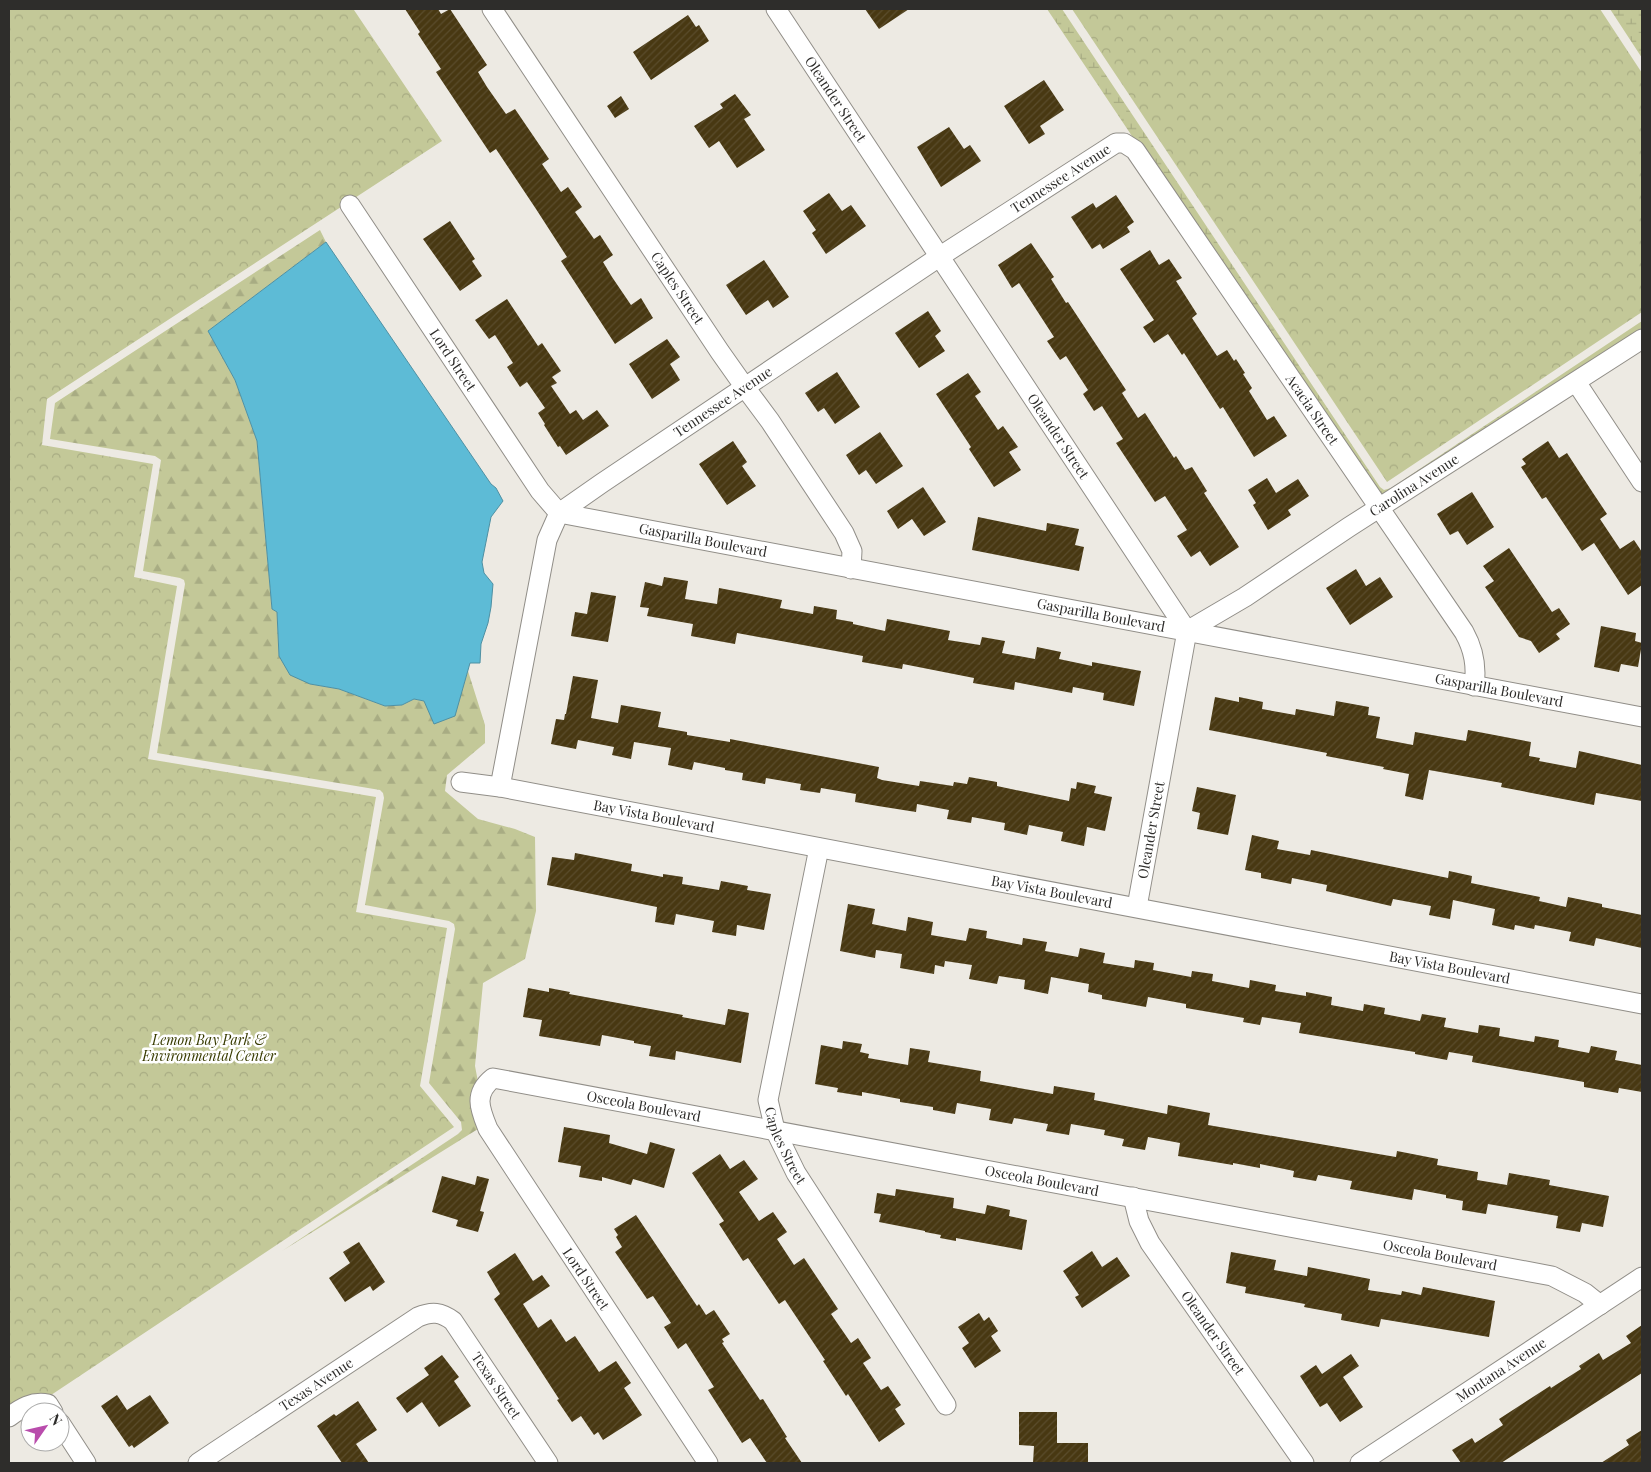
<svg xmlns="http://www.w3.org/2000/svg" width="1651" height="1472" viewBox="0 0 1651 1472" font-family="'Playfair Display',serif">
<defs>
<pattern id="forest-firs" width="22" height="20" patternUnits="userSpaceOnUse" patternTransform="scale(1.25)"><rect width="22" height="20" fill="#c3c898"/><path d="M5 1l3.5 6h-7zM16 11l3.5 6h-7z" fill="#a8ac83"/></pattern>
<pattern id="wetland-marsh" width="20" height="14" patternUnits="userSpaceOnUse" patternTransform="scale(1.25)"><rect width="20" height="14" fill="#c3c898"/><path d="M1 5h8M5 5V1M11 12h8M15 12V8" fill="none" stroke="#a8ac83"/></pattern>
<pattern id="park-crowns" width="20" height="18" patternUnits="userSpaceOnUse" patternTransform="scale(1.25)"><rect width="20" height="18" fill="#c3c898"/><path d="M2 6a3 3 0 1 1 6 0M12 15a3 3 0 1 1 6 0" fill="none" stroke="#a8ac83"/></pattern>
<pattern id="building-hatch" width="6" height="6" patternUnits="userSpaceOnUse" patternTransform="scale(1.25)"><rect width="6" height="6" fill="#483812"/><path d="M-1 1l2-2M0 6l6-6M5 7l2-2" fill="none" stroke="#5a4c2c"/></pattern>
</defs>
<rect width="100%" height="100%" fill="#edeae3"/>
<path fill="url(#forest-firs)" d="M320 230 326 242 208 331 235 380 257 441 272 609 277 612 279 656 310 684 339 689 385 706 402 705 414 699 424 701 427 706 460 695 468 671 485 725V743L447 775 445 791 478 819 515 829 535 837 536 911 525 959 483 983 475 1066 486 1124 282 1251 458 1134 462 1130 461 1122 429 1083 455 929 454 924 449 921 365 905 384 798 383 793 380 790 157 753 185 584 184 580 180 578 143 571 161 460 155 456 50 439 55 403Z"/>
<path fill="url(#wetland-marsh)" d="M1047 9H1062L1380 487 1384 490 1391 488 1642 321V342L1384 513Z
M1610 9H1642V58Z"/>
<path fill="url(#park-crowns)" d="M9 9H355L354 10 442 141 47 399 42 445 153 464 134 577 177 586 148 759 376 797 356 912 447 928 420 1086 454 1127 9 1423Z
M1072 9H1600L1642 73V312L1387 482Z"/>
<path fill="#5dbbd6" stroke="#4f90a3" d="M326 242 491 484 496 488 503 501 491 517 482 562 484 573 493 584 491 607 488 623 481 644 480 663H470L455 716 434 724 424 701 414 699 402 705 385 706 339 689 310 684 290 675 279 656 277 612 272 609 257 441 235 380 208 331Z"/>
<path fill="url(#building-hatch)" d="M405 9H438L441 14 450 9 487 65 478 72 487 87 506 114 515 109 549 159 542 164 561 192 568 187 582 207 575 212 594 239 600 235 613 255 603 262 612 277 631 305 641 298 653 318 615 344 561 261 567 257 536 209 496 149 490 153 436 72 441 69 418 34 420 32Z
M865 9H909L879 29Z
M688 15 696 27 699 25 709 41 651 80 633 52Z
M1044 80 1064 110 1040 126 1045 134 1029 144 1004 106Z
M735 94 751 115 744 119 765 150 737 168 719 141 709 148 694 126 723 108 720 104Z
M621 96 629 109 615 118 607 106Z
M949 127 964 149 970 145 981 161 941 187 917 147Z
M829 193 842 211 851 205 866 226 826 254 812 233 816 230 803 211Z
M1116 195 1134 222 1127 227 1130 232 1103 249 1100 244 1092 249 1071 217 1093 203 1096 208Z
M450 221 475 259 472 261 482 276 460 291 423 239Z
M1031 243 1054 277 1051 279 1066 303 1068 302 1126 390 1122 393 1138 418 1145 413 1174 458 1176 456 1185 470 1192 467 1207 491 1204 493 1239 547 1210 566 1200 551 1191 557 1177 536 1187 530 1165 496 1155 502 1116 443 1123 439 1102 406 1094 411 1083 394 1088 390 1066 356 1060 360 1047 341 1054 337 1019 283 1012 288 998 265Z
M1150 250 1159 265 1169 259 1182 278 1176 281 1197 314 1192 318 1217 356 1227 350 1234 361 1236 359 1245 373 1243 374 1252 388 1249 391 1267 420 1274 416 1287 436 1254 457 1223 407 1220 409 1184 353 1182 355 1168 334 1154 343 1143 327 1154 320 1120 269Z
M764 260 789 297 773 308 768 300 746 315 726 285Z
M507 299 538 346 542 343 561 371 552 377 557 383 551 386 570 414 576 410 583 420 597 410 609 426 566 455 560 446 558 447 544 425 545 424 538 413 545 408 527 382 520 387 507 367 513 363 495 335 489 339 475 320Z
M928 311 941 331 935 336 945 351 919 368 895 333Z
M667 339 680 357 670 364 680 380 652 399 629 364Z
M837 372 860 407 835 424 824 408 818 412 805 393Z
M968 373 981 392 975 396 998 430 1003 426 1018 447 1009 452 1021 470 994 487 969 449 971 447 936 394Z
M880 432 903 466 876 484 866 470 859 475 846 455Z
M733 441 747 462 742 466 756 486 727 505 699 464Z
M1548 441 1559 458 1567 453 1593 493 1607 514 1600 519 1620 549 1634 540 1642 552V585L1628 595 1594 543 1582 551 1546 497 1542 499 1521 467 1526 464 1522 459Z
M1267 478 1276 493 1298 479 1309 496 1288 510 1291 515 1268 530 1253 505 1256 503 1248 490Z
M923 487 946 522 924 536 912 519 898 529 887 511Z
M1472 492 1494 527 1467 545 1458 531 1450 535 1437 514Z
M978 517 1046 531 1047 523 1079 529 1075 545 1084 547 1079 571 972 550Z
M1509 548 1552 612 1559 608 1570 624 1556 634 1560 639 1539 653 1531 641 1519 637 1485 587 1494 581 1483 566Z
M1356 569 1366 586 1380 577 1393 597 1350 625 1326 588Z
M664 577 688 581 685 599 717 604 719 588 782 600 780 608 813 614 814 606 837 610 836 619 853 622V624L885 631 887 619 950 631 948 640 980 645 982 637 1005 641 1002 653 1035 659 1037 647 1061 652 1059 659 1092 666V662L1141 671 1134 706 1103 700 1104 693 1073 687 1072 693 1015 682 1014 690 973 683 974 678 903 664 902 669 862 662 863 656 737 633 735 644 691 636 693 624 647 616 649 608 640 607 645 582 662 586Z
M591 592 616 596 608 642 571 636 575 612 587 614Z
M1601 626 1636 633 1635 641 1642 643 1638 667 1621 664 1619 672 1594 667Z
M573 676 598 680 591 718 618 723 621 705 661 712 658 727 687 732V735L730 742V739L879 767 877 778 882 780 919 786 920 781 953 786 954 782 967 784 969 777 997 782V786L1069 801 1071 788 1076 789 1077 782 1096 786 1094 793 1112 797 1105 831 1087 827 1084 846 1061 841 1063 832 1029 825 1027 835 1004 830 1005 823 972 817 971 823 947 819 949 810 917 804 916 812 878 806 855 802 856 794 821 788 820 793 800 790 801 784 766 778 765 784 742 780 743 773 725 770V768L694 762 692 770 668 765 671 748 634 742 631 759 612 755 614 747 578 740 576 749 551 744 556 719 564 720 565 714H566Z
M1215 697 1239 702V697L1263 702 1262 709 1295 715 1296 709 1334 716 1336 701 1369 707 1368 715 1380 717 1376 738 1413 745 1415 732 1466 741 1468 730 1531 742 1529 756 1540 758 1539 761 1576 768 1579 751 1642 765V801L1596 793 1594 805 1501 787 1502 783 1429 770 1423 800 1405 796 1409 774 1383 769 1384 767 1326 756 1327 753 1209 730Z
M1197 787 1236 795 1228 835 1197 829 1200 813 1192 811Z
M1252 835 1279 841 1277 849 1310 855 1311 850 1448 878 1449 871 1472 876 1471 883 1540 897 1539 901 1566 907 1568 897 1602 904V907L1642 915V948L1596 938 1594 946 1569 941 1571 932 1535 925 1534 929 1515 925 1514 930 1492 925 1495 909 1453 900 1450 919 1429 915 1431 906 1393 899 1391 906 1326 891 1327 885 1292 878 1291 884 1261 878V873L1245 870Z
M575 853 632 864 631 871 663 877V874L683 877 682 884 719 890 721 881 748 886 747 890 771 894 764 930 737 925 736 936 712 932 714 921 676 914 674 925 655 922 657 907 547 885 552 857 574 860Z
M848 904 875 909 872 924 906 931 908 917 933 922 931 935 966 941 969 928 987 931 986 938 1022 945 1023 938 1047 942 1045 951 1078 957 1080 948 1105 953 1103 963 1134 968 1135 960 1154 963 1153 970 1191 977 1192 971 1213 974 1212 981 1249 988 1250 980 1276 985 1275 991 1306 996V992L1332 997 1331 1005 1363 1011 1364 1004 1385 1008 1384 1014 1420 1021 1422 1014 1446 1018 1444 1027 1478 1033 1479 1025 1500 1028 1499 1036 1534 1042 1535 1036 1559 1040 1558 1047 1589 1053 1591 1046 1617 1051 1615 1060 1642 1065V1092L1619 1088 1618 1093 1584 1087V1082L1472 1062 1473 1056 1449 1052 1447 1060 1415 1054V1052L1299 1033 1301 1023 1262 1017 1260 1025 1243 1022 1244 1018 1186 1008V1004L1148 997 1146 1007 1102 999V995L1088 992 1089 984 1051 977 1048 994 1024 989 1025 980 999 976 997 984 969 979 972 965 945 961 944 967 935 965 934 974 900 968 902 954 876 950 875 958 840 951Z
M528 988 549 992V988L570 992 569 994 683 1015 682 1017 725 1025 728 1009 749 1013 741 1063 676 1051 675 1060 649 1056 651 1046 634 1043V1041L602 1035 600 1046 539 1036 542 1020 523 1017Z
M843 1041 862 1044 860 1052 869 1054 868 1058 908 1065 910 1048 930 1051 928 1062 981 1071 980 1081 1053 1094 1054 1086 1095 1093 1094 1100 1167 1114 1168 1105 1210 1113 1208 1125 1396 1157 1397 1151 1438 1159 1437 1165 1478 1172 1477 1180 1507 1185 1509 1173 1550 1180 1549 1185 1609 1196 1603 1227 1582 1223 1580 1232 1556 1228 1558 1216 1488 1204 1486 1214 1462 1210 1463 1201 1446 1198V1195L1414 1189 1412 1200 1350 1189 1352 1181 1318 1175 1316 1181 1293 1177 1294 1171 1260 1164V1168L1233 1163V1165L1178 1156 1180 1143 1148 1137 1145 1150 1122 1146 1124 1139 1104 1135 1105 1130 1071 1124 1069 1135 1046 1131 1048 1124 1014 1118 1012 1124 989 1120 991 1109 957 1103 955 1114 933 1110V1107L900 1102V1099L862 1092V1096L837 1092 838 1088 815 1084 821 1045 842 1049Z
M564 1127 610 1135 609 1143 647 1154 650 1142 675 1149 664 1188 633 1179 631 1185 602 1177V1181L579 1177 581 1166 558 1162Z
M720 1154 730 1169 744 1160 758 1179 739 1192 759 1221 773 1212 787 1232 777 1239 794 1265 804 1258 838 1309 831 1314 851 1343 858 1338 871 1358 863 1363 881 1390 888 1386 901 1405 895 1409 905 1424 879 1442 848 1394 846 1396 823 1361 825 1360 785 1300 779 1304 748 1258 743 1261 719 1224 724 1221 692 1173Z
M442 1176 475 1185 477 1176 489 1179 480 1211 484 1212 478 1232 456 1226 458 1220 432 1212Z
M896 1189 954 1198 953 1208 985 1214 987 1205 1010 1210 1009 1216 1027 1220 1022 1250 956 1238V1241L940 1238 941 1235 925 1232V1231L879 1222 881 1214 874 1213 877 1193 895 1196Z
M636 1215 697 1306 699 1304 706 1315 714 1310 730 1334 722 1339 724 1342 722 1343 760 1400 763 1399 787 1437 785 1438 802 1463H767L750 1438 742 1443 708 1390 714 1387 686 1343 678 1349 664 1327 671 1323 653 1296 647 1299 615 1252 622 1247 616 1237 618 1235 614 1229Z
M359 1242 385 1282 373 1291 370 1286 345 1302 329 1278 350 1263 343 1252Z
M1092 1251 1102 1267 1117 1257 1130 1276 1082 1308 1075 1297 1079 1295 1063 1271Z
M1231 1252 1276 1260 1274 1270 1307 1276 1308 1267 1370 1279 1368 1290 1401 1295 1402 1291 1421 1295 1423 1287 1495 1301 1489 1337 1381 1319 1379 1327 1341 1320 1342 1314 1304 1307 1305 1304 1245 1293 1246 1287 1226 1283Z
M515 1253 533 1281 542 1275 550 1286 523 1304 538 1328 551 1319 566 1342 575 1336 599 1372 616 1361 631 1383 624 1388 642 1415 603 1440 598 1432 594 1435 581 1416 572 1422 557 1400 559 1399 494 1299 500 1294 487 1272Z
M979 1313 984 1321 989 1317 998 1331 991 1336 1001 1351 975 1368 962 1348 969 1343 958 1327Z
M1642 1325V1373L1501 1463H1461L1452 1450 1472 1438 1475 1443 1503 1425 1499 1419 1550 1386 1551 1388 1581 1369 1579 1366 1599 1353 1603 1360 1631 1343 1626 1336Z
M1351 1354 1359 1366 1343 1377 1363 1407 1340 1422 1327 1403 1320 1407 1300 1376 1316 1365 1322 1374Z
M442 1355 459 1377 454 1381 471 1406 439 1427 422 1402 407 1413 396 1398 429 1375 424 1368Z
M117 1395 127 1410 150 1395 169 1423 134 1448 132 1445 129 1447 101 1406Z
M358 1401 377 1430 356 1444 369 1463H342L317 1426 334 1414 336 1416Z
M1019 1412H1057V1443H1088V1463H1033L1034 1446 1019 1445Z
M1642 1430V1463H1601L1629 1445 1626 1440Z"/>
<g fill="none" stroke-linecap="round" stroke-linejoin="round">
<g stroke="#918e88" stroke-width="21">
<g id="street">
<path id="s1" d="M492 9 720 352 744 386 770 421 844 533 852 551 851 569"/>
<path id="s2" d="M776 9 1187 631 1137 907"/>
<path id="s3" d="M350 205 540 491 559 513 1642 717"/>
<path d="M1576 382 1642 482"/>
<path id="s4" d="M1187 631 1245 597 1349 527 1642 339"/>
<path id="s5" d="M461 782 500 787 1642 1004"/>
<path id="s6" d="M500 787 547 540 559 513 602 483 939 257 1116 143H1124L1135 150 1464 632C1474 650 1477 666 1474 686"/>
<path id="s7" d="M819 848 768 1100 775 1130 796 1173 946 1405"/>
<path id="s8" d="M1133 1197 1139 1221 1150 1243 1304 1463"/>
<path d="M9 1417C21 1408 32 1401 48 1404L53 1412"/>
<path d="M60 1423 86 1463"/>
<path id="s9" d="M198 1463 418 1317C432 1311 441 1312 453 1321L548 1463"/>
<path id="s10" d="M708 1463 488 1129C480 1109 473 1094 493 1078L1552 1276 1585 1293 1600 1305"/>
<path id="s11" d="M1360 1463 1642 1277"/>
</g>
</g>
<use href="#street" stroke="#fff" stroke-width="19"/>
</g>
<g text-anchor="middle" stroke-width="5" stroke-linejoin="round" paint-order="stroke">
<g font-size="14" fill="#2e2d2b" stroke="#fff">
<text dy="5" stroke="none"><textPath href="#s2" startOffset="108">Oleander Street</textPath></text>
<text dy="5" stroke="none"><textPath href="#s6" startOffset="884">Tennessee Avenue</textPath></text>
<text dy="5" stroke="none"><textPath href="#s1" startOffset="335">Caples Street</textPath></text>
<text dy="5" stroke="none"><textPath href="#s3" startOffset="186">Lord Street</textPath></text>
<text dy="5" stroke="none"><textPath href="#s6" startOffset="479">Tennessee Avenue</textPath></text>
<text dy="5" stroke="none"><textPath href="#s6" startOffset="1285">Acacia Street</textPath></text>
<text dy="5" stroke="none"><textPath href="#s2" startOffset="512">Oleander Street</textPath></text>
<text dy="5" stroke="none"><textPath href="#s4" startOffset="270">Carolina Avenue</textPath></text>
<text dy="5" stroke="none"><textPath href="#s3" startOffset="519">Gasparilla Boulevard</textPath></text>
<text dy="5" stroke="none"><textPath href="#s3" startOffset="924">Gasparilla Boulevard</textPath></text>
<text dy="5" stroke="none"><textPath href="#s3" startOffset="1329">Gasparilla Boulevard</textPath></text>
<text dy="5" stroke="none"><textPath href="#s5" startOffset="196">Bay Vista Boulevard</textPath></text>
<text transform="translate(1151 830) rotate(-80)" y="5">Oleander Street</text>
<text dy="5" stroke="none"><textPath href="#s5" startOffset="601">Bay Vista Boulevard</textPath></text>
<text dy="5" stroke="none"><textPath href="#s5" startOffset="1006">Bay Vista Boulevard</textPath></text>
<text dy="5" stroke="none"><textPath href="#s10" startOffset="610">Osceola Boulevard</textPath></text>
<text dy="5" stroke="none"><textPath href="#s7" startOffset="306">Caples Street</textPath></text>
<text dy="5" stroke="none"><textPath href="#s10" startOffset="1015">Osceola Boulevard</textPath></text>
<text dy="5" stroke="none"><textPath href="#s10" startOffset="1420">Osceola Boulevard</textPath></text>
<text transform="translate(586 1279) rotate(56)" y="5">Lord Street</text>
<text dy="5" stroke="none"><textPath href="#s8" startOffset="159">Oleander Street</textPath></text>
<text dy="5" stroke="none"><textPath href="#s11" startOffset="169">Montana Avenue</textPath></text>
<text dy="5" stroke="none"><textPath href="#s9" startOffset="142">Texas Avenue</textPath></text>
<text dy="5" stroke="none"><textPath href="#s9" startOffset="379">Texas Street</textPath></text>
</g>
<g font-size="14" font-style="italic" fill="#383b00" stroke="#fff">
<text x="209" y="1045">Lemon Bay Park &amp;<tspan x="209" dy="16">Environmental Center</tspan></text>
</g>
</g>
<rect width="1651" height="1472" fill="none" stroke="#2e2d2b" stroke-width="20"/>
<g transform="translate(45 1427) rotate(56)"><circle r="24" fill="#ffffff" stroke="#ababaa"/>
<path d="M0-4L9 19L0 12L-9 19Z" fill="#b94cac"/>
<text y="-8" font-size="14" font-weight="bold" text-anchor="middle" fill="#2e2d2b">N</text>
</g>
</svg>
